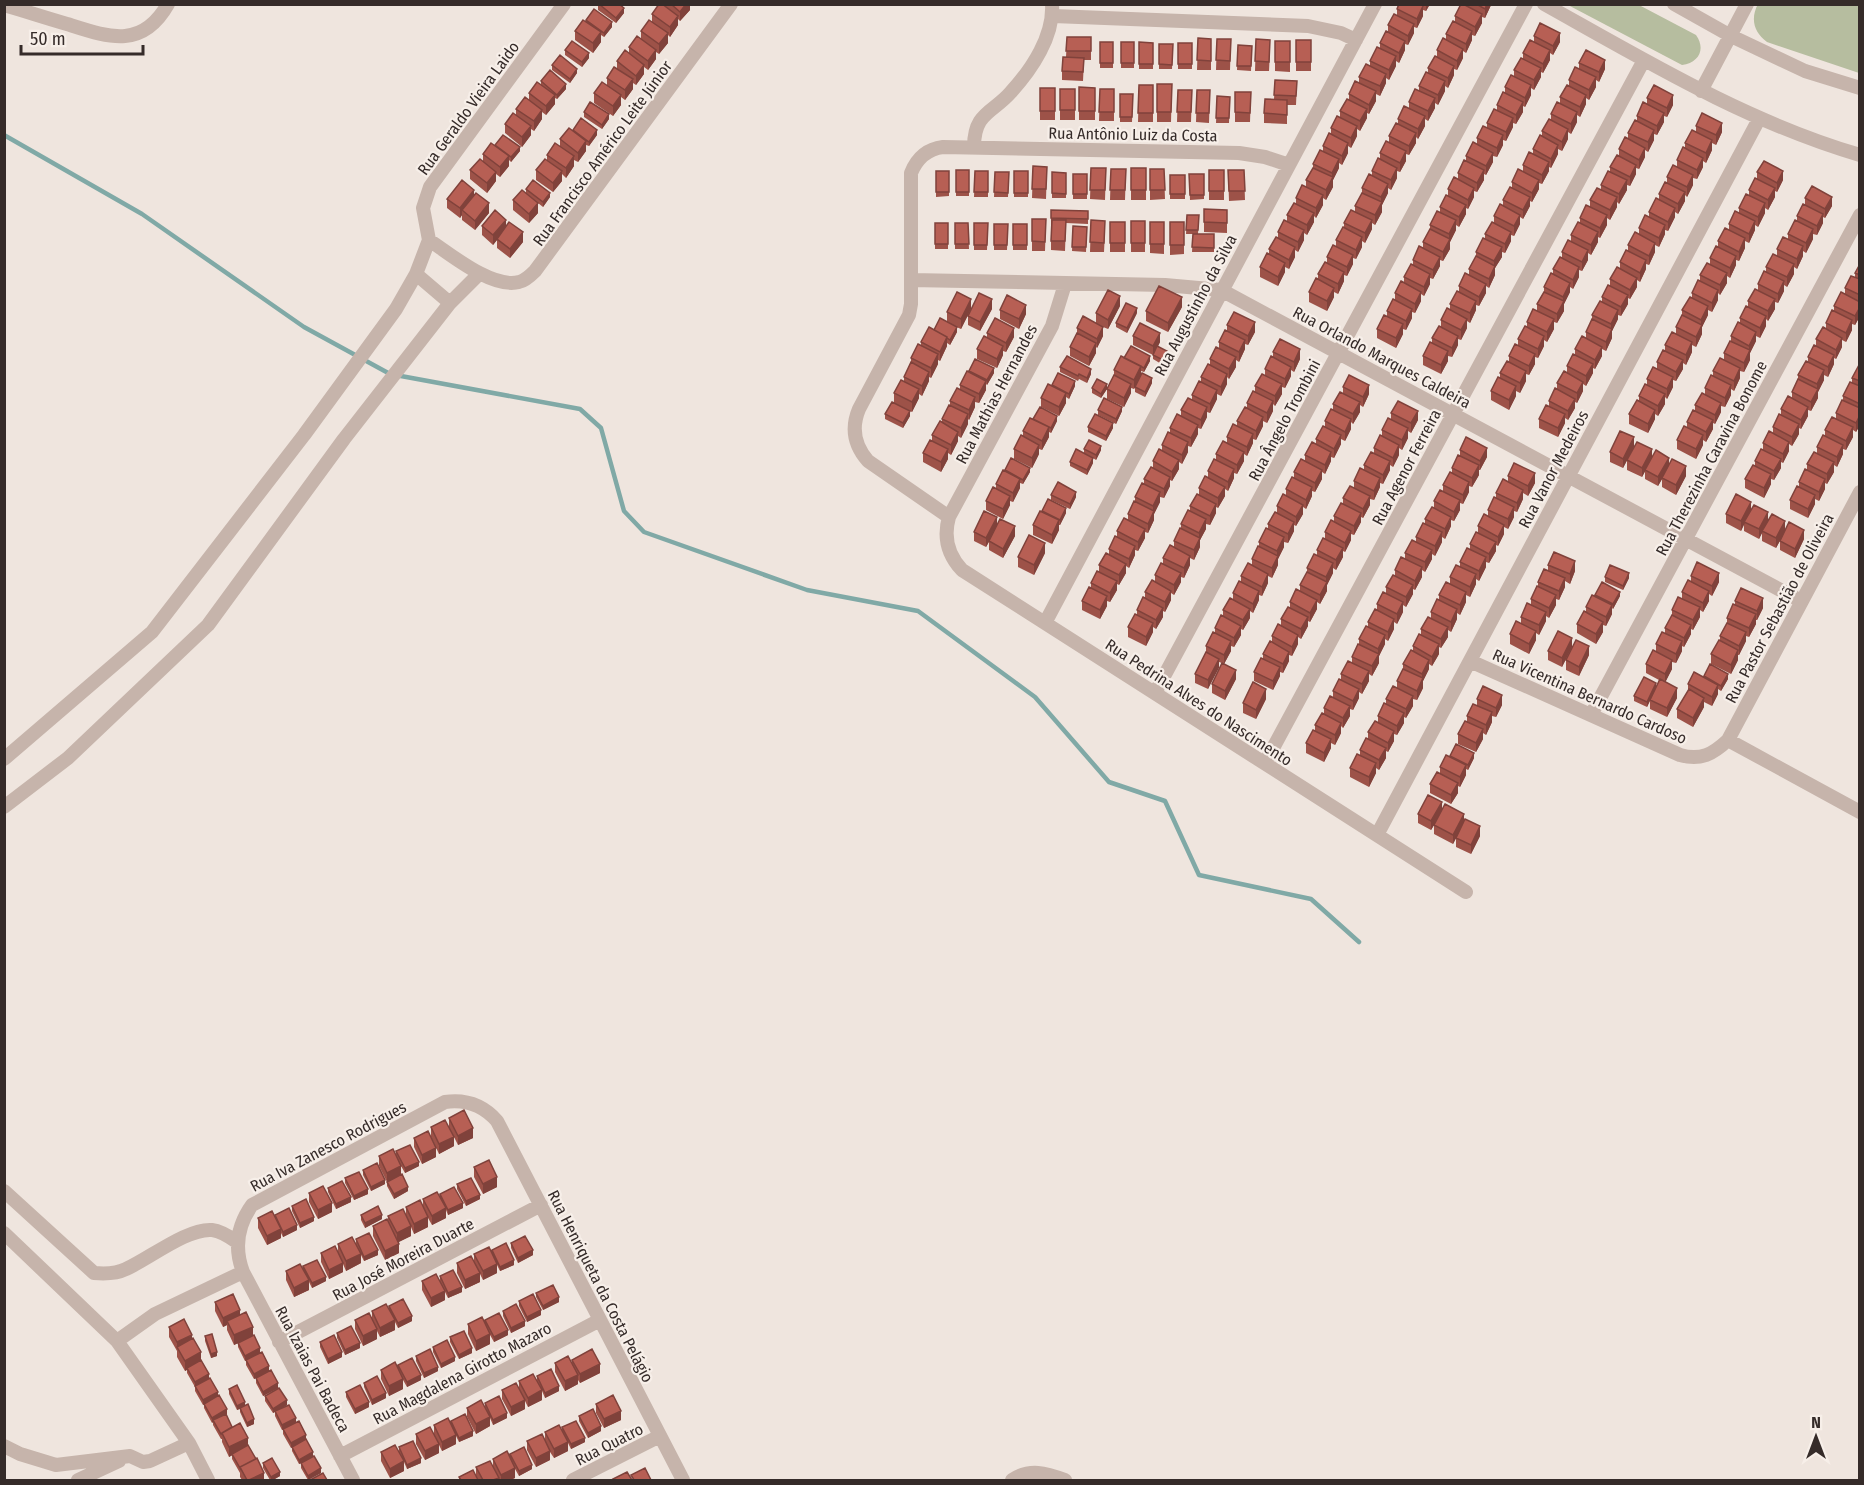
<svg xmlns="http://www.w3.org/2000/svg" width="1864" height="1485" viewBox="0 0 1864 1485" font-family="'Fira Sans Condensed',sans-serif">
<rect width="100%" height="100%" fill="#efe5de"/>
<path fill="#b6bd9f" d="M1758 4 1859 5V73L1767 42C1754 32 1750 19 1758 4Z
M1568 5H1639L1696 35C1706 49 1699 63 1682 65Z"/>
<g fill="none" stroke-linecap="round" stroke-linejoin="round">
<path stroke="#80a9a6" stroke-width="4.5" d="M4 135 142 214 304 327 390 374 580 409 601 428 624 511 644 532 807 590 918 611 1035 697 1109 782 1165 801 1199 875 1311 899 1359 942"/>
<path stroke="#c6b4ab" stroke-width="14" d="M1544 4C1646 61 1747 122 1860 155
M1674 4 1731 36 1805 71 1860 88
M4 5C25 11 46 18 67 24 108 37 142 50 168 4
M1053 16 1308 26 1341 33 1356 40
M1701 91 1747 4
M974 147C974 112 993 113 1011 92 1032 69 1054 36 1052 4
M429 240C450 254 492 289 519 282 524 281 531 275 535 271L731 4
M429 240 423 208 430 187 564 4
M416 274 450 303
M911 280 1165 285 1221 290 1801 601
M1065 284 1052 326 949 517C943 538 948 555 962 570L1466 892
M949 517 868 461C854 445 851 428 859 409L909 315 911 304V173C917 158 927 149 943 147L1239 153 1265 157 1289 165
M1045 623 1375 4
M1470 661 1680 755C1701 761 1713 754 1728 740L1860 492
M1155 693 1526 4
M1591 715 1860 215
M1728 740 1860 812
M4 759 152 632 304 435 396 309 416 274 429 240
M1265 763 1644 60
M4 807 68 758 208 625 344 439 450 303 479 274
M1377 835 1759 119
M4 1191 94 1273C105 1274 116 1274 126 1269 149 1259 187 1228 212 1230 221 1231 230 1237 237 1242
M4 1233 117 1341 189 1443 208 1480
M117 1341 155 1314 243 1272
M279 1342 541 1205
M4 1446 20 1454 56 1465 130 1456 143 1462 150 1461 189 1443
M340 1456 600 1320
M78 1480 119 1461
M353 1480 243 1272C234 1248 237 1226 252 1205L445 1102C466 1099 483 1105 497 1121L683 1480
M573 1480 660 1436
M1012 1480C1030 1468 1046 1473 1065 1480"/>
</g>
<path fill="#9d5248" d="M663 4H690V10L680 21 678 19V25L670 37 668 35V43L659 54 656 52V59L648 70 644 67V74L636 85 633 83V89L625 100 621 97V105L613 116 594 103V93L607 85V78L617 68V61L629 54V47L641 39V31L652 22V14L663 6Z
M1399 4H1430L1426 11 1423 10V16L1417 28 1414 27V33L1408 45 1405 44V50L1399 63 1396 61V66L1389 80 1386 78V83L1380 96 1376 94V101L1369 114 1367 113V118L1360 131 1357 129V136L1351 148 1348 146V153L1342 165 1339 163V168L1333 180V187L1326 200 1323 198V205L1316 218 1314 216V222L1307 235 1304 233V240L1298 252 1295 250V257L1289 269 1285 267V272L1278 286 1260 277V267L1269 255V249L1278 238V232L1287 221V215L1296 204V198L1306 187V180L1313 168V164L1323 151V146L1331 134V128L1340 117V111L1349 100V94L1359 83V77L1370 66V61L1380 48V43L1388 32V25L1397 15V9Z
M1465 4H1491V5L1485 18 1482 17V23L1475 36 1472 35V40L1466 53 1463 51V58L1457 70 1454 69V75L1448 88 1445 86V91L1438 105 1435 103V108L1428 121 1425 119V126L1418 139 1416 137V143L1409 155 1406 154V161L1400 172 1397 171V178L1391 190 1388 188V193L1382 205V212L1375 225 1372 223V229L1365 243 1362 241V247L1356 259 1353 258V264L1347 276 1344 275V281L1338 294 1334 292V297L1327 311 1309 302V292L1318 279V274L1327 263V257L1336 246V240L1344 228V223L1355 212V206L1362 193V188L1372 175V171L1380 159V153L1389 142V136L1398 124V119L1409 108V102L1419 91V86L1428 73V68L1437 57V50L1446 40V34L1455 22V16Z
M598 5 624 13 616 23 598 10Z
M586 20 612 27 604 37 601 35V42L593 53 575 40V31L586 22Z
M1534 36 1560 42 1553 55 1550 53V60L1543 73 1541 72V77L1534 90 1531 88V95L1525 107 1523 106V112L1516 124 1513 123V127L1506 141 1503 140V145L1497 157 1493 156V162L1486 175 1484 174V180L1477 192 1474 191V197L1468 209 1466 208V214L1459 227 1456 225V230L1450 242V249L1443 261 1440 260V266L1433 279 1430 278V284L1424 296 1421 294V301L1415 313 1412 312V318L1406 330 1403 329V334L1396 348 1377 338V329L1387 316V311L1395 300V293L1404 283V277L1413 265V260L1423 248V242L1430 230V225L1440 212V207L1448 196V189L1458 179V173L1466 161V156L1477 145V138L1487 128V123L1497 110V105L1505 93V87L1514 77V70L1523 59V53L1534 42Z
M1067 37H1091V60H1084L1083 81 1062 80V71L1066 57Z
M1198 38 1211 39V70H1197Z
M1217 39H1231L1230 70H1216Z
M1256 39 1270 50 1269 71H1255Z
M1296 40H1311V71H1296Z
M1275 41H1290V72L1275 71Z
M1100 42H1113V68H1100Z
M1121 42H1134V68H1121Z
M1139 42 1153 43V69H1139Z
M1178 43H1192V69H1178Z
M1159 44H1173L1172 69H1159Z
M1238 45 1252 46 1251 71 1237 70Z
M565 50 589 58 582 67 565 55Z
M1579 63 1605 69 1599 82 1596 80V87L1589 100 1586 98V104L1580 117 1577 115V122L1571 134 1568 132V139L1562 151 1558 149V154L1551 168 1549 167V171L1542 184 1539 183V189L1532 202 1530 201V206L1523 219 1520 217V224L1514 236 1511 235V241L1505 253 1502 252V257L1495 268V275L1489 288 1486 286V293L1479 306 1476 305V310L1470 323 1467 321V328L1461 340 1458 339V345L1452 357 1448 356V361L1441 374 1423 365V356L1432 343V338L1441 327V320L1450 310V304L1459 292V286L1469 275V269L1476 256V252L1485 239V234L1494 223V216L1503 206V200L1512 188V182L1523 172V165L1533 154V149L1542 137V131L1551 120V114L1560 104V97L1569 86V80L1579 69Z
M552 65 577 73 570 83 552 70Z
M1275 80 1297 81 1296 105H1287V124L1264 123V113L1274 99Z
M541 81 566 89 557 99 555 98V104L546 115 542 112V119L534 131 531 129V135L522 147 505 133V124L516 115V109L529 100V93L541 84Z
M1157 84H1172L1171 122H1157Z
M1139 85H1153V122H1138Z
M1079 87 1095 88V120H1079Z
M1040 88H1055V120H1040Z
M1060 89H1075V120H1060Z
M1100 89H1114V121H1099Z
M1178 90H1192L1191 122H1177Z
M1197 90H1210L1209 123 1196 122Z
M1235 92H1251L1250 122H1235Z
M1120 94H1133L1132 122H1120Z
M1217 96 1230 97 1229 123H1216Z
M1647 98 1673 105 1667 117 1664 116V122L1657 135 1654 134V140L1648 152 1645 150V157L1639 169 1636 168V174L1630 186 1627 185V190L1619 204 1617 202V207L1610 220 1607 218V225L1600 238 1598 237V242L1591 255 1588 253V260L1582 271 1579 270V277L1573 289 1570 287V292L1564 304V311L1557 323 1554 322V329L1547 342 1544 340V346L1538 358 1535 357V364L1529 375 1526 374V381L1520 393 1516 391V396L1509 410 1491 400V391L1500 378V373L1509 362V356L1518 345V339L1527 327V322L1537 311V304L1544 292V287L1553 275V269L1562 258V252L1571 241V235L1580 223V218L1590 207V200L1601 190V185L1610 172V167L1619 156V149L1628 139V133L1637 121V116L1647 104Z
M584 112 609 119 602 129 584 117Z
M1696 126 1722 132 1716 145 1712 143V150L1706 163 1703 161V167L1697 179 1693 178V185L1687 197 1685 195V201L1678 214 1675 212V217L1668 231 1665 230V234L1659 247 1655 245V252L1649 265 1646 264V269L1640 282 1637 280V287L1630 299 1628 298V304L1621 316 1618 315V319L1612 331V338L1606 351 1602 349V356L1595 369 1593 368V373L1586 386 1583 384V391L1577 403 1575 402V408L1568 420 1565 418V423L1558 437 1539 428V419L1549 406V401L1557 389V383L1567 373V366L1575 355V349L1586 338V332L1592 319V315L1602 302V297L1610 286V279L1620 269V262L1628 251V245L1639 234V228L1649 217V212L1659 200V194L1667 183V177L1677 167V160L1685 148V143L1696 132Z
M573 130 597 135 589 146 586 145V151L578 162 574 160V166L566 178 562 174V181L553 192 536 180V170L547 161V155L560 146V139L573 131Z
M495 146 520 151 511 162 509 160V166L500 177 496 174V181L487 193 470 179V170L483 161V154Z
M1033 166 1047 167 1046 199 1032 198Z
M1091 168H1106L1105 200 1090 199Z
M1131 168H1146V200H1131Z
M1111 169H1126L1125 200H1110Z
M1150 169H1164L1165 199 1150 200Z
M956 170H969V196H956Z
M1209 170H1224V200H1209Z
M1228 170H1244L1245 200 1229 201Z
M936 171H949V196L936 197Z
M975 171H988V197H974Z
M1014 171H1028V197H1014Z
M995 172H1009L1008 197H994Z
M1052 172 1066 173V198H1052Z
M1757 172 1783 180 1777 192 1775 191V197L1768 210 1765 208V213L1758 227 1755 225V230L1749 243 1745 241V248L1739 261 1736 260V265L1730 278 1727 276V283L1720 295 1718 293V300L1712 312 1708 310V315L1702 327V334L1696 347 1692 345V352L1686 365 1683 363V369L1676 381 1673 380V387L1667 399 1665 397V404L1658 416 1655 414V419L1648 433 1629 424V414L1639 402V396L1647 385V379L1657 369V362L1665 351V345L1676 334V327L1682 315V310L1692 298V293L1700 281V275L1710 265V258L1718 247V241L1729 230V224L1739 213V208L1749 195V190L1757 179Z
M1073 174H1087V199H1073Z
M1189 174H1204V199L1190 200Z
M1170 175H1185V199H1170Z
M526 189 550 197 543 207 538 203V213L529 223 513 210V200L526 193Z
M474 195 489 213 475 230 462 220V215L460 218 447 208V199Z
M1805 198 1832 206 1825 218 1823 217V223L1817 235 1813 234V239L1806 253 1803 251V256L1797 269 1794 267V274L1787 287 1784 285V291L1778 303 1775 302V309L1768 321 1766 319V326L1760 338 1756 336V341L1750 353V360L1744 372 1740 371V378L1734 391 1731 389V395L1725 407 1721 406V412L1715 424 1713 423V429L1706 442 1703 440V445L1696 459 1677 449V440L1687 427V422L1695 411V405L1705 394V388L1713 376V371L1724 360V353L1731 341V336L1740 324V318L1748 307V301L1758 290V284L1766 272V267L1777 256V249L1788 239V234L1797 221V216L1805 205Z
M1204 209 1227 210V233L1204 232Z
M1051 210 1088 211V224L1066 223 1065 251 1051 250Z
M1187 215H1199L1198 234H1214V252H1192L1193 234H1186Z
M1032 219H1046L1045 251H1032Z
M1091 220 1105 231 1104 252H1090Z
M1131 221H1145V252H1131Z
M1110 222H1125V252H1110Z
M1150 222H1164V254L1150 253Z
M1170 222H1184V254L1170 255Z
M935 223H948V249H935Z
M955 223H968L969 249H955Z
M974 223H988L987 250H974Z
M994 224H1008L1007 250H994Z
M1013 224H1027V250H1013Z
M482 226 523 242 510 258 497 248V240L493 245 482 235Z
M1073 226 1087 227 1086 252 1072 251Z
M1860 264V316L1855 325 1852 324V330L1846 342 1842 340V347L1836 359 1834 358V364L1828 377 1824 375V380L1818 392V398L1811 411 1808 410V416L1801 429 1799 428V434L1792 446 1789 444V451L1783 463 1781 462V468L1774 480 1771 479V484L1764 498 1745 488V479L1755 466V461L1763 450V443L1773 433V427L1781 415V409L1792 398V392L1798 379V375L1808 362V357L1816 346V339L1826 329V323L1834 311V306L1845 295V288L1855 277V273Z
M1120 306 1108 329 1103 327V336L1097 348 1096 347V353L1089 366 1070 356V347L1077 334V328L1096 323V313Z
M1182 307 1168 332 1146 321V311Z
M971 309 961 329 954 326 957 332 950 345 947 343V346L940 361 938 360V364L931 378 929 377V381L922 396 919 394V398L912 412 894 403V393L904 381V377L911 362V358L921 346V342L934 330 947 322V312Z
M992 309 980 331 968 325V316Z
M1000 310 1026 314 1019 329 1000 319Z
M1137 313 1127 333 1116 327V323Z
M1227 325 1255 332 1248 345 1245 344V349L1239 362 1236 360V367L1229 379 1227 377V384L1221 396 1217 394V399L1210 413 1207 412V417L1201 429 1198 428V434L1191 447 1188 446V452L1182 464 1179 462V469L1172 481 1170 480V486L1164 498 1160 497V502L1154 514V520L1148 533 1145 532V538L1138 551 1135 550V555L1129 568 1126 566V573L1119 585 1117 584V590L1110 602 1107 601V606L1100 619 1082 610V601L1091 588V583L1099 572V565L1109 555V549L1117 537V531L1128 520V514L1135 501V497L1144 484V479L1153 468V461L1162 451V445L1170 433V428L1181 417V410L1192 400V395L1201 382V377L1210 365V359L1219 349V342L1227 331Z
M987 333 1014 337 1006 352 1003 351V355L997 368 977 359V349L987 338Z
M1133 336 1160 342 1158 346 1167 356 1163 365 1153 359V355L1133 345Z
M1273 352 1300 359 1294 372 1291 370V376L1285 388 1282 387V394L1275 406 1273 404V411L1267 423 1263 421V426L1256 440 1253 439V443L1247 456 1244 454V461L1237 474 1234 473V478L1228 491 1225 489V496L1218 508 1216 507V513L1210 525 1206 524V529L1200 540V547L1194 560 1190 558V565L1184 578 1181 577V582L1174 595 1171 593V600L1165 612 1163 611V617L1156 629 1153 627V632L1146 646 1128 637V627L1137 615V610L1145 598V592L1155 582V575L1163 564V558L1174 547V541L1181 528V524L1190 511V506L1199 495V488L1208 478V471L1216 460V454L1227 443V437L1237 426V421L1247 409V403L1255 392V386L1265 376V369L1273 357Z
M1124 358 1150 361 1144 372 1141 371V376L1152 383 1145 397 1135 392V387L1134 389 1131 388V393L1124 407 1107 399V389L1114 375V370Z
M1860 366V425L1856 432 1853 430V437L1846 450 1843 449V454L1837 467 1834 465V472L1827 484 1825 483V489L1819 501 1815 499V504L1808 518 1790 509V500L1799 487V482L1807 470V464L1817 454V447L1825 436V430L1836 419V413L1843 400V396L1852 383V378Z
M1060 367 1091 374 1087 383 1079 379 1078 381 1060 372Z
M969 371 994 373 987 385 986 384V390L979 403 975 402V407L969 420 968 419V424L961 438 958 436V441L951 455 948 453V459L941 472 923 462V453L932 441V435L942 423V419L950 405V401L960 389V385Z
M1052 386H1075L1069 399 1066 397V403L1059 416 1041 407V398Z
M1343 387 1369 394 1363 407 1360 405V412L1353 424 1351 422V429L1345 441 1341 439V444L1334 458 1331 457V461L1325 474 1322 472V479L1315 492 1312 491V496L1306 509 1303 507V514L1296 526 1294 525V531L1288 543 1284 542V547L1278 559V565L1272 578 1268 576V583L1262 596 1259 595V600L1253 613 1250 611V618L1243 630 1241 629V635L1234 647 1231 646V651L1224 664 1236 679 1225 700 1212 693V684L1222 663 1219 662 1208 689 1195 683V674L1206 653V646L1215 633V628L1223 616V610L1233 600V593L1241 582V576L1252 565V559L1259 546V542L1268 529V524L1277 513V506L1286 496V489L1294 478V472L1305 461V455L1316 444V439L1325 427V421L1333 410V404L1343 393Z
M1092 388 1107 389 1101 398 1092 393Z
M1098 410 1122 411 1116 424 1098 415Z
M1391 413 1418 420 1411 433 1408 431V438L1402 450 1399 448V455L1393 467 1390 465V470L1383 484 1380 483V487L1374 500 1370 499V505L1363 518 1361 517V522L1354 535 1351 534V540L1345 552 1343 551V557L1336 570 1333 568V573L1327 585V591L1320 604 1317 602V609L1310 622 1308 621V626L1301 639 1298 637V644L1292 656 1289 655V661L1283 673 1280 672V676L1273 690 1254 681V672L1263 659V654L1272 643V636L1281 626V619L1290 608V602L1300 591V585L1307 573V568L1317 555V550L1325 539V532L1334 522V516L1343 504V498L1354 488V481L1364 470V465L1374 453V448L1382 436V430L1391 420Z
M885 414 910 416 903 428 885 419Z
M1033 419 1057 421 1051 433 1049 432V437L1042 450 1039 449V454L1032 468 1014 459V449L1023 436V431Z
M1088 427 1113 428 1106 441 1088 432Z
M1634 447 1623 468 1610 462V452Z
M1084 449 1101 450 1096 460 1093 458V463L1087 475 1070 466V462L1084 454Z
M1460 450 1487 457 1480 470H1479V475L1472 487 1469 486V492L1463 504 1460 503V510L1454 521 1451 520V526L1445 539 1442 537V542L1435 556 1432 554V559L1425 572 1422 570V577L1415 590 1413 589V594L1406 607 1403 605V612L1397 624 1394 622V629L1388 641 1385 639V644L1379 656V663L1372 676 1369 674V681L1362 694 1359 692V698L1353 710 1350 709V716L1343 728 1341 726V733L1335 745 1331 743V748L1324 762 1306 753V743L1315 731V725L1324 714V708L1333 698V691L1341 680V674L1352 663V657L1359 644V639L1368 627V622L1377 610V604L1386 594V587L1395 576V570L1405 559V553L1416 542V537L1425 524V519L1434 508V501L1443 491V485L1452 473V468L1460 455Z
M1652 458 1669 465 1686 476 1676 495 1662 487V479L1658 486 1645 479V471L1642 477 1627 470V460Z
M1005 471 1030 472 1023 484 1020 483V488L1013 502 1010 501V505L1003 519 986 510V501L996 488V484Z
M1508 476 1535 483 1528 496 1523 493V499L1517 512 1514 511V517L1508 529 1504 527V534L1498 546 1496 545V551L1489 563 1486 562V567L1479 581 1476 579V584L1470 597 1466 595V602L1460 615 1457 613V619L1451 632 1448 630V637L1441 648 1439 647V654L1432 666 1429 664V669L1423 681V688L1417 700 1413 699V706L1406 718 1404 717V723L1397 735 1394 734V741L1388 752 1386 751V758L1379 770 1376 768V773L1369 787 1350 777V768L1360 755V750L1368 739V732L1378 722V716L1386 704V699L1397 688V681L1403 669V664L1413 652V646L1421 635V629L1431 618V612L1439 600V595L1450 584V577L1460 567V562L1470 549V544L1478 533V526L1488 516V510L1496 498V493L1508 482Z
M1051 495 1076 497 1070 509 1051 500Z
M1751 510 1768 521 1804 539 1795 558 1780 550V541L1781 539 1776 548 1762 541V532L1759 539 1744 531V523L1741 531 1726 523V514Z
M1042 512 1066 513 1060 525H1059V530L1052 544 1033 535V525Z
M997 525 1015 536 1003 558 989 550V542L986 547 974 541V532Z
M1045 553 1034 575 1018 567V557Z
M1548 565 1575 571 1570 584 1565 581V587L1559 600 1556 599V605L1549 618 1546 616V621L1539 635 1536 633V640L1529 654 1510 644V634L1521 623V617L1531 604V599L1538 586V582L1548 571Z
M1691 576 1719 582 1712 596 1709 594V601L1703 612 1700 610V617L1693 630 1691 629V634L1684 647 1682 646V651L1676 663 1672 662V669L1665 682 1677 698 1667 717 1650 709V701L1647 707 1634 701V696L1656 687 1659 680 1646 673V664L1656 651V644L1665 633V628L1672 615V610L1682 599V592L1691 582Z
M1605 577 1629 578 1623 590 1605 582Z
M1595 595 1620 596 1613 609 1612 608V614L1606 626 1603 625V632L1596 644 1577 633V624L1586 613V607L1595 596Z
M1735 601 1763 608 1757 620H1756V624L1749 637 1746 636V641L1739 655H1738V660L1731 674 1711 664V654L1720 641V636L1727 623V618L1735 605Z
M1572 647 1589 655 1579 676 1566 670V660L1570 651 1562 667 1548 660V651Z
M1704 677 1728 679 1721 691 1718 689V694L1712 706 1704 702V707L1693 727 1677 718V709L1688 691V684Z
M1266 699 1256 719 1243 713V703Z
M1477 699 1502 705 1496 717 1492 716V722L1486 735 1483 733V739L1476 752 1458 744V734L1467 722V716L1477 705Z
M1450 756 1474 758 1468 770 1466 769V775L1460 787 1458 786V793L1451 804 1430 793V784L1440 773V767Z
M1442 810 1464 822 1480 836 1471 854 1456 847V838L1453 844 1434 834V825L1431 830 1418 823V814Z
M449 1118 473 1138 458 1145 454 1137V1146L439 1154 431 1137V1127H449Z
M414 1138 436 1157 422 1164 414 1147Z
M396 1151 419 1166 405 1173 401 1166V1174L408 1191 394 1199 387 1186V1182L379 1166V1156L396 1155Z
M474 1167 497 1187 483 1194 474 1177Z
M363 1170 385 1184 371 1191 363 1175Z
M345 1178 368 1194 354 1200 345 1183Z
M457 1184 480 1199 466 1206 457 1189Z
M328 1188 351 1202 336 1209 328 1192Z
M309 1193 332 1212 318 1219 309 1202Z
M440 1194 463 1208 448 1215 446 1210V1218L432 1225 428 1218V1227L414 1234 411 1227V1236L398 1242 399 1253 385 1260 373 1236V1226L388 1223V1216H406V1207H423V1199L440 1197Z
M292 1206 314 1221 300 1228 292 1211Z
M275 1215 297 1230 283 1237 281 1233V1238L267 1245 258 1228V1218Z
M361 1215 382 1219 365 1228 361 1220Z
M356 1239 378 1255 364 1261 361 1255V1263L346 1271 343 1264V1272L329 1279 321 1262V1253H338V1244H356Z
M511 1243 533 1255 518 1263 511 1248Z
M492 1250 514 1265 500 1271 497 1265V1273L483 1280 480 1274V1282L465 1289 457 1273V1263L474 1262V1254L492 1253Z
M303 1266 326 1281 312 1288 309 1282V1290L294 1297 286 1280V1271L303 1270Z
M440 1276 462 1292 448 1298 445 1292V1300L431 1307 422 1290V1281L440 1280Z
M536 1293 559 1302 543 1310 536 1297Z
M519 1301 541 1315 527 1322 519 1306Z
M215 1302 240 1315 253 1335 260 1353 287 1405 280 1409 296 1422 306 1439 321 1473 308 1480 301 1468V1463L299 1464 292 1451V1447L291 1448 283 1434V1429L282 1430 275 1416V1412L273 1413 265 1401V1396L277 1389 263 1396 256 1383V1378L264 1374 254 1379 246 1365V1360L245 1361 238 1347V1343L234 1345 227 1330V1325L223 1327 215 1311Z
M389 1306 412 1321 398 1328 395 1322V1330L380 1337 377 1331V1339L363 1346 355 1329V1320L372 1319V1311L389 1310Z
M503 1311 525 1326 511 1333 503 1316Z
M485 1320 508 1335 494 1342 490 1335V1344L476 1351 468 1334V1324H485Z
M169 1327 192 1339 209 1379 227 1414 226 1415 232 1427 248 1446 264 1480H242L240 1477V1473L232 1459V1455L229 1457 222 1442V1439H221L213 1425V1422L212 1423 204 1408V1404L203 1405 195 1391V1387L187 1373V1370L185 1371 177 1357V1351L169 1337Z
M337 1333 360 1348 345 1355 337 1338Z
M205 1336 217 1356 211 1358 205 1341Z
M450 1337 472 1353 459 1359 450 1342Z
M320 1342 342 1357 328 1364 320 1347Z
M433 1347 455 1361 441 1368 433 1352Z
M416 1356 438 1371 424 1378 416 1361Z
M572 1360 600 1373 580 1383 578 1380V1384L565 1391 555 1372V1363L572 1364Z
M398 1365 421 1380 407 1387 403 1380V1389L389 1396 381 1379V1370L398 1369Z
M537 1376 559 1391 545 1398 542 1391V1400L528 1407 525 1401V1409L511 1416 502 1399V1390L519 1389V1381L537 1380Z
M364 1383 386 1398 372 1405 364 1387Z
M229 1389 245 1406 254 1424 247 1427 240 1412V1409L237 1410 229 1394Z
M346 1392 369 1407 355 1414 346 1397Z
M485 1403 507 1418 493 1425 490 1418V1426L476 1434 467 1417V1408L485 1407Z
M596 1404 621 1420 604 1428 596 1413Z
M579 1416 601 1431 588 1438 579 1421Z
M451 1421 473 1436 459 1442 456 1436V1444L442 1451 439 1445V1453L425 1460 416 1444V1434L434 1433V1425H451Z
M562 1427 585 1442 571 1449 568 1443V1451L554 1458 550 1452V1460L536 1467 527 1450V1441L545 1440V1432L562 1431Z
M399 1447 421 1463 407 1469 404 1462V1471L390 1478 381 1461V1452H399Z
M510 1454 532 1469 519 1476 515 1469V1478L510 1480H459V1477L476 1476V1467L493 1466V1459L510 1458Z
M263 1463 280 1476 273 1480H270L263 1468Z"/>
<path fill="#80423b" d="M686 4H690V10L680 21V12Z
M1426 4H1430L1426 11Z
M1487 4H1491V5L1485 18V9Z
M1423 6V16L1417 28V19Z
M624 8V13L616 23V18Z
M1482 14V23L1475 36V27Z
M678 16V25L670 37V27Z
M612 22V27L604 37V33Z
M1414 24V33L1408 45V36Z
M1472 31V40L1466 53V44Z
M601 32V42L593 53V43Z
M668 33V43L659 54V44Z
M1560 33V42L1553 55V46Z
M1405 41V50L1399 63V53Z
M1463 49V58L1457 70V61Z
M656 50V59L648 70V61Z
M1550 50V60L1543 73V64Z
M589 53V58L582 67V62Z
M1396 56V66L1389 80V70Z
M1605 60V69L1599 82V72Z
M644 65V74L636 85V76Z
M1454 66V75L1448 88V78Z
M1541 68V77L1534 90V80Z
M577 69V73L570 83V79Z
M1386 74V83L1380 96V86Z
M1596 77V87L1589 100V90Z
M633 79V89L625 100V90Z
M1445 81V91L1438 105V95Z
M566 84V89L557 99V95Z
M1531 85V95L1525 107V98Z
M1376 91V101L1369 114V105Z
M555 95V104L546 115V106Z
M621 95V105L613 116V106Z
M1586 95V104L1580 117V107Z
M1673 95V105L1667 117V108Z
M1435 98V108L1428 121V111Z
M1523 102V112L1516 124V115Z
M1367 109V118L1360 131V121Z
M542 110V119L534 131V121Z
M1577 112V122L1571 134V124Z
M1664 113V122L1657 135V126Z
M609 114V119L602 129V125Z
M1425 116V126L1418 139V129Z
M1513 118V127L1506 141V132Z
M1722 123V132L1716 145V135Z
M531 126V135L522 147V137Z
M1357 126V136L1351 148V138Z
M1568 129V139L1562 151V142Z
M597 130V135L589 146V142Z
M1654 130V140L1648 152V142Z
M1416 133V143L1409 155V146Z
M1503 135V145L1497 157V148Z
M1712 140V150L1706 163V153Z
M586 141V151L578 162V153Z
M1348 143V153L1342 165V156Z
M1558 145V154L1551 168V159Z
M520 147V151L511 162V157Z
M1645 148V157L1639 169V160Z
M1406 151V161L1400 172V163Z
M1493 153V162L1486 175V166Z
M509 156V166L500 177V167Z
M574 156V166L566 178V168Z
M1703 158V167L1697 179V170Z
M1339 159V168L1333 180V187L1326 200V190L1332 180V173Z
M1549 162V171L1542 184V175Z
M1636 165V174L1630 186V177Z
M1397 168V178L1391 190V180Z
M1484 170V180L1477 192V183Z
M562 171V181L553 192V183Z
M1783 171V180L1777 192V183Z
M496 172V181L487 193V183Z
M1693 175V185L1687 197V187Z
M1539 180V189L1532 202V193Z
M1627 180V190L1619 204V194Z
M1388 184V193L1382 205V212L1375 225V215L1381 204V197Z
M1474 188V197L1468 209V200Z
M1775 188V197L1768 210V200Z
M474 190V199L462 210V215L460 218V208Z
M1685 192V201L1678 214V204Z
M550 193V197L543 207V202Z
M1323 195V205L1316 218V208Z
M1530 197V206L1523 219V210Z
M1617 197V207L1610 220V210Z
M1832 197V206L1825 218V209Z
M489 203V213L475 230V221Z
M538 203V213L529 223V214Z
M1765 203V213L1758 227V217Z
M1466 205V214L1459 227V217Z
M1675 208V217L1668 231V222Z
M1314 213V222L1307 235V225Z
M1823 214V223L1817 235V226Z
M1520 215V224L1514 236V226Z
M1607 215V225L1600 238V228Z
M506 220V229L497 239V240L493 245V235Z
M1372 220V229L1365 243V233Z
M1456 220V230L1450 242V249L1443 261V252L1449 241V234Z
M1755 221V230L1749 243V234Z
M1665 225V234L1659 247V238Z
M1813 229V239L1806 253V243Z
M1304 230V240L1298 252V242Z
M523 232V242L510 258V249Z
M1511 232V241L1505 253V244Z
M1598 232V242L1591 255V245Z
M1362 237V247L1356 259V250Z
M1745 238V248L1739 261V252Z
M1655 243V252L1649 265V256Z
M1803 246V256L1797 269V259Z
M1295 247V257L1289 269V260Z
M1502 247V257L1495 268V275L1489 288V279L1494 268V261Z
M1588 250V260L1582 271V262Z
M1353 255V264L1347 276V267Z
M1736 256V265L1730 278V268Z
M1440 257V266L1433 279V270Z
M1646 260V269L1640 282V273Z
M1285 263V272L1278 286V277Z
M1794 264V274L1787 287V277Z
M1579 267V277L1573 289V280Z
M1344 272V281L1338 294V284Z
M1727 273V283L1720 295V285Z
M1430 274V284L1424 296V287Z
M1637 278V287L1630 299V290Z
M1784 281V291L1778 303V294Z
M1570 283V292L1564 304V311L1557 323V314L1563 303V297Z
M1486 284V293L1479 306V297Z
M1334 288V297L1327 311V301Z
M1718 290V300L1712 312V303Z
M1421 292V301L1415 313V304Z
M1628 295V304L1621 316V307Z
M1120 296V306L1108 329V320Z
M1182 297V307L1168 332V323Z
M971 299V309L961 329V319Z
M992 299V309L980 331V322Z
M1775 299V309L1768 321V311Z
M1476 301V310L1470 323V313Z
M1026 305V314L1019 329V319Z
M1708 306V315L1702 327V334L1696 347V337L1701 326V320Z
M1860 307V316L1855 325V316Z
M1137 308V313L1127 333V328Z
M1412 309V318L1406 330V321Z
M1618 310V319L1612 331V338L1606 351V342L1611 331V324Z
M1766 316V326L1760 338V328Z
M1467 319V328L1461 340V330Z
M1554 319V329L1547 342V332Z
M1852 320V330L1846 342V333Z
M1255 322V332L1248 345V336Z
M1403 324V334L1396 348V338Z
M957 327V332L950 345V340Z
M1103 327V336L1097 348V339Z
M1014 328V337L1006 352V343Z
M1756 332V341L1750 353V360L1744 372V363L1749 352V346Z
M1160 333V342L1153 356V346Z
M1458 336V345L1452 357V348Z
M1544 336V346L1538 358V349Z
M947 337V346L940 361V352Z
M1842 338V347L1836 359V350Z
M1245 340V349L1239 362V352Z
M1692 342V352L1686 365V355Z
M1096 343V353L1089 366V357Z
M1003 346V355L997 368V359Z
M1602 347V356L1595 369V360Z
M1300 349V359L1294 372V362Z
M1167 351V356L1163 365V360Z
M1448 351V361L1441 374V365Z
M938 354V364L931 378V368Z
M1535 354V364L1529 375V366Z
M1834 355V364L1828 377V367Z
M1150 356V361L1144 372V368Z
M1236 357V367L1229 379V369Z
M1683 360V369L1676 381V372Z
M1593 364V373L1586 386V376Z
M1141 366V376L1134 389V380Z
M1291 367V376L1285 388V379Z
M994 368V373L987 385V380Z
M1740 368V378L1734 391V381Z
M1091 369V374L1087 383V378Z
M1824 370V380L1818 392V398L1811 411V402L1817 390V384Z
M1526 371V381L1520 393V383Z
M929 372V381L922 396V386Z
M1227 374V384L1221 396V387Z
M1673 377V387L1667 399V389Z
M1152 378V383L1145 397V392Z
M986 381V390L979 403V394Z
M1075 381V386L1069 399V394Z
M1583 382V391L1577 403V393Z
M1107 384V389L1101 398V394Z
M1131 384V393L1124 407V398Z
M1282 384V394L1275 406V396Z
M1369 385V394L1363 407V397Z
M1731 385V395L1725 407V398Z
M1516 386V396L1509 410V400Z
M919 389V398L912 412V402Z
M1217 390V399L1210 413V404Z
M1066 393V403L1059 416V407Z
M1665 394V404L1658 416V406Z
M975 397V407L969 420V410Z
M1575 399V408L1568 420V411Z
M1273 401V411L1267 423V413Z
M1360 402V412L1353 424V414Z
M1721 403V412L1715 424V415Z
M1122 407V411L1116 424V419Z
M1207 407V417L1201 429V420Z
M1808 407V416L1801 429V420Z
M1655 410V419L1648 433V424Z
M910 411V416L903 428V423Z
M1418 411V420L1411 433V423Z
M968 414V424L961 438V428Z
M1565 414V423L1558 437V428Z
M1860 415V425L1856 432V423Z
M1057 416V421L1051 433V428Z
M1263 417V426L1256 440V431Z
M1351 419V429L1345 441V432Z
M1713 420V429L1706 442V432Z
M1113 423V428L1106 441V436Z
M1799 424V434L1792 446V437Z
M1198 425V434L1191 447V438Z
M1049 427V437L1042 450V441Z
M1853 427V437L1846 450V441Z
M1408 428V438L1402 450V440Z
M958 432V441L951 455V445Z
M1253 434V443L1247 456V447Z
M1341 435V444L1334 458V449Z
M1703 435V445L1696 459V449Z
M1634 437V447L1623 468V459Z
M1188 442V452L1182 464V455Z
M1789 442V451L1783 463V454Z
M1039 445V454L1032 468V458Z
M1399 445V455L1393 467V458Z
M1843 445V454L1837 467V457Z
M1101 446V450L1096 460V455Z
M1487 448V457L1480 470V461Z
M948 449V459L941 472V462Z
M1652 449V459L1642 477V468Z
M1244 452V461L1237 474V465Z
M1331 452V461L1325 474V465Z
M1093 458V463L1087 475V470Z
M1669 458V467L1658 486V477Z
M1781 459V468L1774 480V471Z
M1179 460V469L1172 481V472Z
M1390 461V470L1383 484V475Z
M1834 462V472L1827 484V474Z
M1479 465V475L1472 487V478Z
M1686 466V476L1676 495V485Z
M1030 468V472L1023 484V480Z
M1234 469V478L1228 491V482Z
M1322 470V479L1315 492V483Z
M1535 473V483L1528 496V486Z
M1771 474V484L1764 498V488Z
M1170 477V486L1164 498V489Z
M1380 478V487L1374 500V491Z
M1020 479V488L1013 502V493Z
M1825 479V489L1819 501V492Z
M1469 482V492L1463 504V495Z
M1225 487V496L1218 508V498Z
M1312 487V496L1306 509V500Z
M1523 490V499L1517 512V503Z
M1076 492V497L1070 509V504Z
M1160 492V502L1154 514V520L1148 533V524L1153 512V506Z
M1815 495V504L1808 518V509Z
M1010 496V505L1003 519V509Z
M1370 496V505L1363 518V509Z
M1460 500V510L1454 521V512Z
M1751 502V511L1741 531V521Z
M1216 504V513L1210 525V516Z
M1303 505V514L1296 526V517Z
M1514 507V517L1508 529V519Z
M1066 508V513L1060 525V520Z
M1768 512V522L1759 539V529Z
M1361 513V522L1354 535V526Z
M997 517V526L986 547V538Z
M1451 517V526L1445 539V529Z
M1206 519V529L1200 540V547L1194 560V550L1199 540V533Z
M1059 520V530L1052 544V535Z
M1785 521V531L1776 548V538Z
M1294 522V531L1288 543V534Z
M1504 525V534L1498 546V537Z
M1015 526V536L1003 558V549Z
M1145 529V538L1138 551V542Z
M1804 530V539L1795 558V549Z
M1351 531V540L1345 552V543Z
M1442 532V542L1435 556V546Z
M1284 537V547L1278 559V565L1272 578V568L1277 558V551Z
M1496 542V551L1489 563V554Z
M1045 543V553L1034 575V565Z
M1135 546V555L1129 568V559Z
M1343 548V557L1336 570V560Z
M1432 550V559L1425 572V562Z
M1190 556V565L1184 578V568Z
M1486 557V567L1479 581V571Z
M1575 561V571L1570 584V574Z
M1333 563V573L1327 585V591L1320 604V595L1326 583V577Z
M1126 564V573L1119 585V575Z
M1422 567V577L1415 590V581Z
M1181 573V582L1174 595V585Z
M1629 573V578L1623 590V586Z
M1719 573V582L1712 596V586Z
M1268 574V583L1262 596V587Z
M1476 574V584L1470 597V587Z
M1565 578V587L1559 600V591Z
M1117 581V590L1110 602V593Z
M1413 585V594L1406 607V597Z
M1171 591V600L1165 612V602Z
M1259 591V600L1253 613V604Z
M1709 591V601L1703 612V603Z
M1466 592V602L1460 615V605Z
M1620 592V596L1613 609V604Z
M1556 595V605L1549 618V608Z
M1107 596V606L1100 619V610Z
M1763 598V608L1757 620V611Z
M1317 600V609L1310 622V613Z
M1403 602V612L1397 624V614Z
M1612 605V614L1606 626V617Z
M1700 607V617L1693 630V620Z
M1163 608V617L1156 629V620Z
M1250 609V618L1243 630V620Z
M1457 609V619L1451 632V622Z
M1546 612V621L1539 635V625Z
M1756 614V624L1749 637V628Z
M1308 617V626L1301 639V629Z
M1394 619V629L1388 641V632Z
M1603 622V632L1596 644V634Z
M1153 623V632L1146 646V637Z
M1691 625V634L1684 647V638Z
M1241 626V635L1234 647V638Z
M1448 627V637L1441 648V639Z
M1536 631V640L1529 654V644Z
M1746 632V641L1739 655V646Z
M1298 635V644L1292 656V647Z
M1385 635V644L1379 656V663L1372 676V666L1378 656V649Z
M1572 638V647L1562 667V658Z
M1231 641V651L1224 664V655Z
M1682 641V651L1676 663V654Z
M1439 644V654L1432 666V657Z
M1589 646V655L1579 676V667Z
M1738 650V660L1731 674V665Z
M1289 652V661L1283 673V664Z
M1219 659V668L1208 689V680Z
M1429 660V669L1423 681V688L1417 700V691L1422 680V674Z
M1672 660V669L1665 683V674Z
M1280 667V676L1273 690V681Z
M1236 670V679L1225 700V691Z
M1369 671V681L1362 694V684Z
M1728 674V679L1721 691V686Z
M1656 683V687L1647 707V702Z
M1718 685V694L1712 706V697Z
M1677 688V698L1667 717V708Z
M1266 689V699L1256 719V710Z
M1359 689V698L1353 710V701Z
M1502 695V705L1496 717V708Z
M1413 696V706L1406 718V709Z
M1704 698V707L1693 727V718Z
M1350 706V716L1343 728V718Z
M1492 712V722L1486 735V725Z
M1404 713V723L1397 735V726Z
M1341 723V733L1335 745V735Z
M1483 729V739L1476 752V743Z
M1394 731V741L1388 752V743Z
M1331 739V748L1324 762V753Z
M1386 748V758L1379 770V760Z
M1474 753V758L1468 770V765Z
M1376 763V773L1369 787V777Z
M1466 765V775L1460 787V777Z
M1458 783V793L1451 804V795Z
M1442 802V812L1431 830V821Z
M1464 814V823L1453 844V835Z
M1480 826V836L1471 854V845Z
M473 1128V1138L458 1145V1136Z
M454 1137V1146L439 1154V1144Z
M436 1148V1157L422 1164V1155Z
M419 1162V1166L405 1173V1168Z
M401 1166V1175L387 1182V1173Z
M497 1177V1187L483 1194V1184Z
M385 1180V1184L371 1191V1187Z
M408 1187V1191L394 1199V1194Z
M368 1189V1194L354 1200V1196Z
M480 1195V1199L466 1206V1201Z
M351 1197V1202L336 1209V1204Z
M332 1203V1212L318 1219V1210Z
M463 1203V1208L448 1215V1210Z
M446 1208V1218L432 1225V1216Z
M382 1215V1219L365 1228V1223Z
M314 1217V1221L300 1228V1223Z
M428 1217V1227L414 1234V1224Z
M297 1225V1230L283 1237V1232Z
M411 1226V1236L397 1243V1233Z
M281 1229V1238L267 1245V1236Z
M399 1244V1253L385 1260V1251Z
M378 1250V1255L364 1261V1257Z
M533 1250V1255L518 1263V1258Z
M361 1254V1263L346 1271V1261Z
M514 1260V1265L500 1271V1267Z
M343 1263V1272L329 1279V1270Z
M497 1264V1273L483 1280V1271Z
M480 1273V1282L465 1289V1280Z
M326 1277V1281L312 1288V1283Z
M309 1280V1290L294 1297V1288Z
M462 1287V1292L448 1298V1293Z
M445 1291V1300L431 1307V1298Z
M559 1297V1302L543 1310V1306Z
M240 1310V1319L227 1321V1325L223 1327V1318Z
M541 1310V1315L527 1322V1317Z
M412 1316V1321L398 1328V1323Z
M395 1320V1330L380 1337V1328Z
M525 1321V1326L511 1333V1328Z
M253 1327V1336L234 1345V1335Z
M377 1329V1339L363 1346V1336Z
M508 1330V1335L494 1342V1337Z
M490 1334V1344L476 1351V1341Z
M192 1335V1344L177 1347V1352V1342Z
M360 1343V1348L345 1355V1350Z
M260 1348V1353L245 1361V1356Z
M472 1348V1353L459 1359V1355Z
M201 1352V1361L185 1371V1361Z
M217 1352V1356L211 1358V1354Z
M342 1352V1357L328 1364V1359Z
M455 1357V1361L441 1368V1364Z
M600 1364V1373L580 1383V1374Z
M269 1366V1371L254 1379V1374Z
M438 1367V1371L424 1378V1373Z
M209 1374V1379L195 1387V1382Z
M421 1375V1380L407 1387V1382Z
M578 1375V1384L565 1391V1381Z
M403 1379V1389L389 1396V1386Z
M278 1383V1388L263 1396V1392Z
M559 1386V1391L545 1398V1393Z
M542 1390V1400L528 1407V1398Z
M218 1392V1397L203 1405V1400Z
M386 1393V1398L372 1405V1400Z
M287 1400V1405L273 1413V1409Z
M525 1400V1409L511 1416V1407Z
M245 1402V1406L237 1410V1406Z
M369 1402V1407L355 1414V1409Z
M227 1409V1414L214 1421 213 1420V1422L212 1423V1418Z
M621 1411V1420L604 1428V1419Z
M507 1413V1418L493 1425V1420Z
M490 1417V1426L476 1434V1424Z
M296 1418V1423L282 1430V1425Z
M254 1419V1424L247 1427V1423Z
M601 1426V1431L588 1438V1433Z
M473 1431V1436L459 1442V1438Z
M306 1435V1440L291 1448V1443Z
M456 1435V1444L442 1451V1442Z
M248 1438V1447L229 1457V1447Z
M585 1438V1442L571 1449V1444Z
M568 1442V1451L554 1458V1449Z
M439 1444V1453L425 1460V1451Z
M550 1451V1460L536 1467V1458Z
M313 1452V1457L299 1464V1460Z
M421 1458V1463L407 1469V1465Z
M404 1461V1471L390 1478V1469Z
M532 1465V1469L519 1476V1471Z
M321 1468V1473L308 1480V1476Z
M515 1468V1478L510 1480H501V1475Z
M280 1472V1476L273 1480H271V1477Z
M264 1473V1480H249Z"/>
<path fill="#b75f54" stroke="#80423b" stroke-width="1.5" d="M599 4H619L624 8 616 18Z
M659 4H662L678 16 670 27 652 14Z
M671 4H686L680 12Z
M1399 4H1420L1423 6 1417 19 1397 9Z
M1461 4H1463L1482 14 1475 27 1455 16Z
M1476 4H1487L1485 9Z
M594 9 612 22 604 33 586 20Z
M1394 14 1414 24 1408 36 1388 25Z
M583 20 601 32 593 43 575 31Z
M649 20 668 33 659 44 641 31Z
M1453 21 1472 31 1466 44 1446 34Z
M1540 23 1560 33 1553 46 1534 36Z
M1386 31 1405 41 1399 53 1380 43Z
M637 36 656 50 648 61 629 47Z
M1067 37H1091V51H1066Z
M1198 38 1211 39V61L1197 60Z
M1443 38 1463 49 1457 61 1437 50Z
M1217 39H1231L1230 61 1216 60Z
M1256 39 1270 40 1269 62 1255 61Z
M1296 40H1311V62H1296Z
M1530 40 1550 50 1543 64 1523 53Z
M572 41 589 53 582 62 565 50Z
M1275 41H1290V62H1275Z
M1100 42H1113V63H1100Z
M1121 42H1134V63H1121Z
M1139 42 1153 43V64H1139Z
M1178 43H1192V64H1178Z
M1159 44H1173L1172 65 1159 64Z
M1238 45 1252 46 1251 66H1237Z
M1377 47 1396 56 1389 70 1370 61Z
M625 50 644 65 636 76 617 61Z
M1586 50 1605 60 1599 72 1579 63Z
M560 55 577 69 570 79 552 65Z
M1435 56 1454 66 1448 78 1428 68Z
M1063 57 1084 58 1083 72 1062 71Z
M1521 58 1541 68 1534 80 1514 70Z
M1366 64 1386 74 1380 86 1359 77Z
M614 67 633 79 625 90 607 78Z
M1575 67 1596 77 1589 90 1569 80Z
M550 70 566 84 557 95 541 81Z
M1426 72 1445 81 1438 95 1419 86Z
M1511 75 1531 85 1525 98 1505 87Z
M1275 80 1297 81 1296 96 1274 95Z
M1355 81 1376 91 1369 105 1349 94Z
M537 82 555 95 546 106 529 93Z
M602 82 621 95 613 106 594 93Z
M1157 84H1172L1171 112H1157Z
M1139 85H1153V113H1138Z
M1567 85 1586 95 1580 107 1560 97Z
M1654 85 1673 95 1667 108 1647 98Z
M1079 87 1095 88V111H1079Z
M1040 88H1055V111H1040Z
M1060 89H1075V110H1060Z
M1100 89H1114V112H1099Z
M1415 89 1435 98 1428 111 1409 102Z
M1178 90H1192L1191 112H1177Z
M1197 90H1210L1209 113H1196Z
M1235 92H1251L1250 113 1235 112Z
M1503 92 1523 102 1516 115 1497 105Z
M1120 94H1133L1132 117H1120Z
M1217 96 1230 97 1229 118H1216Z
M525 97 542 110 534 121 516 109Z
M1265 99 1287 100V115L1264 113Z
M1347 99 1367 109 1360 121 1340 111Z
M590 102 609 114 602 125 584 112Z
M1557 102 1577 112 1571 124 1551 114Z
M1643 102 1664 113 1657 126 1637 116Z
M1404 106 1425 116 1418 129 1398 119Z
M1494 109 1513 118 1506 132 1487 123Z
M513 113 531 126 522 137 505 124Z
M1702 113 1722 123 1716 135 1696 126Z
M1337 116 1357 126 1351 138 1331 128Z
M581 118 597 130 589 142 573 130Z
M1549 119 1568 129 1562 142 1542 131Z
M1635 120 1654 130 1648 142 1628 133Z
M1396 123 1416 133 1409 146 1389 136Z
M1483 126 1503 135 1497 148 1477 138Z
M569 128 586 141 578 153 560 139Z
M1692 130 1712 140 1706 153 1685 143Z
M1329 133 1348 143 1342 156 1323 146Z
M503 135 520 147 511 157 495 145Z
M1540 135 1558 145 1551 159 1533 149Z
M1625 137 1645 148 1639 160 1619 149Z
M1386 141 1406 151 1400 163 1380 153Z
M1473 142 1493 153 1486 166 1466 156Z
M491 143 509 156 500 167 483 154Z
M555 143 574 156 566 168 547 155Z
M1683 147 1703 158 1697 170 1677 160Z
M1320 150 1339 159 1332 173 1313 164Z
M1529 152 1549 162 1542 175 1523 165Z
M1617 155 1636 165 1630 177 1610 167Z
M1378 158 1397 168 1391 180 1372 171Z
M480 159 496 172 487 183 470 170Z
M545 159 562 171 553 183 536 170Z
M1464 160 1484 170 1477 183 1458 173Z
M1764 161 1783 171 1777 183 1757 172Z
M1673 165 1693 175 1687 187 1667 177Z
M1033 166 1047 167 1046 189H1032Z
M1091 168H1106L1105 190H1090Z
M1131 168H1146V190H1131Z
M1313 168 1333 177 1326 190 1306 180Z
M1111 169H1126L1125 190H1110Z
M1150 169H1164L1165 190H1150Z
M1518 169 1539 180 1532 193 1512 182Z
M956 170H969V192H956Z
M1209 170H1224V191H1209Z
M1228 170H1244L1245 191H1229Z
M936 171H949V192H936Z
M975 171H988V192H974Z
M1014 171H1028V193H1014Z
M1608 171 1627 180 1619 194 1601 185Z
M995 172H1009L1008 193 994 192Z
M1052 172 1066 173V194L1052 193Z
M1073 174H1087V194H1073Z
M1189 174H1204V195H1190Z
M1369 174 1388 184 1381 197 1362 188Z
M1170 175H1185V194H1170Z
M1454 177 1474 188 1468 200 1448 189Z
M1755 178 1775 188 1768 200 1749 190Z
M462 180 474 190 460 208 447 199Z
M533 180 550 193 543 202 526 189Z
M1665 182 1685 192 1678 204 1659 194Z
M1302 185 1323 195 1316 208 1296 198Z
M1812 186 1832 197 1825 209 1805 198Z
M1510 187 1530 197 1523 210 1503 200Z
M1597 188 1617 197 1610 210 1590 200Z
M522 190 538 203 529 214 513 200Z
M476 193 489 203 475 221 462 210Z
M1362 193 1382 202 1375 215 1355 206Z
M1746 194 1765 203 1758 217 1739 208Z
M1446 195 1466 205 1459 217 1440 207Z
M1656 198 1675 208 1668 222 1649 212Z
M1294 203 1314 213 1307 225 1287 215Z
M1500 204 1520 215 1514 226 1494 216Z
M1803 204 1823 214 1817 226 1797 216Z
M1586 205 1607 215 1600 228 1580 218Z
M1204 209 1227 210V223L1204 222Z
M495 210 506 220 493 235 482 226Z
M1051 210 1088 211V219L1051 218Z
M1351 210 1372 220 1365 233 1344 223Z
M1437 211 1456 220 1449 234 1430 225Z
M1735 211 1755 221 1749 234 1729 224Z
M1187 215H1199L1198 230H1186Z
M1645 215 1665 225 1659 238 1639 228Z
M1032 219H1046L1045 242 1032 241Z
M1052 220H1066L1065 241H1051Z
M1091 220 1105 221 1104 243 1090 242Z
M1284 220 1304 230 1298 242 1278 232Z
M1795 220 1813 229 1806 243 1788 234Z
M1131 221H1145V243H1131Z
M509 222 523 232 510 249 497 239Z
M1110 222H1125V243H1110Z
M1150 222H1164V244H1150Z
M1170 222H1184V245H1170Z
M1492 222 1511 232 1505 244 1485 234Z
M1578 222 1598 232 1591 245 1571 235Z
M935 223H948V244H935Z
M955 223H968L969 244H955Z
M974 223H988L987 245H974Z
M994 224H1008L1007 245H994Z
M1013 224H1027V245H1013Z
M1073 226 1087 227 1086 247H1072Z
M1343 227 1362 237 1356 250 1336 240Z
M1725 228 1745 238 1739 252 1718 241Z
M1430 229 1450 239 1443 252 1423 242Z
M1635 232 1655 243 1649 256 1628 245Z
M1193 234H1214V248L1192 247Z
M1276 237 1295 247 1289 260 1269 249Z
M1783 237 1803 246 1797 259 1777 249Z
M1483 238 1502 247 1494 261 1476 252Z
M1568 240 1588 250 1582 262 1562 252Z
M1333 245 1353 255 1347 267 1327 257Z
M1419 246 1440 257 1433 270 1413 260Z
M1716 246 1736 256 1730 268 1710 258Z
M1626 250 1646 260 1640 273 1620 262Z
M1267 253 1285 263 1278 277 1260 267Z
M1773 254 1794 264 1787 277 1766 267Z
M1476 256 1495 266 1489 279 1469 269Z
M1560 257 1579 267 1573 280 1553 269Z
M1325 262 1344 272 1338 284 1318 274Z
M1707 263 1727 273 1720 285 1700 275Z
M1411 264 1430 274 1424 287 1404 277Z
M1860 264V275L1855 273Z
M1617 267 1637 278 1630 290 1610 279Z
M1764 271 1784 281 1778 294 1758 284Z
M1465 273 1486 284 1479 297 1459 286Z
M1551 273 1570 283 1563 297 1544 287Z
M1851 276 1860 279V295L1845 288Z
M1316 278 1334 288 1327 301 1309 292Z
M1698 280 1718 290 1712 303 1692 293Z
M1401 281 1421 292 1415 304 1395 293Z
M1608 285 1628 295 1621 307 1602 297Z
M1159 286 1182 297 1168 323 1146 311Z
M1755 289 1775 299 1768 311 1748 301Z
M1108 290 1120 296 1108 320 1096 313Z
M1457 291 1476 301 1470 313 1450 304Z
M957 292 971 299 961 319 947 312Z
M1544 292 1564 301 1557 314 1537 304Z
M1841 292 1860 302V307L1855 316 1834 306Z
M979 293 992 299 980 322 968 316Z
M1007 295 1026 305 1019 319 1000 310Z
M1690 297 1708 306 1701 320 1682 310Z
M1393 299 1412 309 1406 321 1387 311Z
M1600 301 1618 310 1611 324 1592 315Z
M1126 303 1137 308 1127 328 1116 323Z
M1746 306 1766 316 1760 328 1740 318Z
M1447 308 1467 319 1461 330 1441 320Z
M1533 309 1554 319 1547 332 1527 322Z
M1832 310 1852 320 1846 333 1826 323Z
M1234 312 1255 322 1248 336 1227 325Z
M1384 315 1403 324 1396 338 1377 329Z
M1682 315 1702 325 1696 337 1676 327Z
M1083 316 1103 327 1097 339 1077 328Z
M940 318 957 327 950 340 947 338V337L934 330Z
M995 318 1014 328 1006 343 987 333Z
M1592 319 1612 329 1606 342 1586 332Z
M1738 322 1756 332 1749 346 1731 336Z
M1140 323 1160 333 1153 346 1133 336Z
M1439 326 1458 336 1452 348 1432 338Z
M1525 326 1544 336 1538 349 1518 339Z
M929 327 947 337 940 352 921 342Z
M1823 327 1842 338 1836 350 1816 339Z
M1225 330 1245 340 1239 352 1219 342Z
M1672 332 1692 342 1686 355 1665 345Z
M1077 333 1096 343 1089 357 1070 347Z
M984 336 1003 346 997 359 977 349Z
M1582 336 1602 347 1595 360 1575 349Z
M1280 339 1300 349 1294 362 1273 352Z
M1730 341 1750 350 1744 363 1724 353Z
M1430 342 1448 351 1441 365 1423 356Z
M918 344 938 354 931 368 911 358Z
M1515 344 1535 354 1529 366 1509 356Z
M1814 345 1834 355 1828 367 1808 357Z
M1131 346 1150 356 1144 368 1124 358Z
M1157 346 1167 351 1163 360 1153 355Z
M1216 347 1236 357 1229 369 1210 359Z
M1663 350 1683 360 1676 372 1657 362Z
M1573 354 1593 364 1586 376 1567 366Z
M1067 356 1091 369 1087 378 1079 374 1078 376 1060 367Z
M1121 356 1141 366 1134 380 1114 370Z
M1271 356 1291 367 1285 379 1265 369Z
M1720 358 1740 368 1734 381 1713 371Z
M975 359 994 368 987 380 969 371Z
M1507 361 1526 371 1520 383 1500 373Z
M1806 361 1824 370 1817 384 1798 375Z
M911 362 929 372 922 386 904 377Z
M1208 364 1227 374 1221 387 1201 377Z
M1859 365 1860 366V381L1852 378Z
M1653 367 1673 377 1667 389 1647 379Z
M967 371 986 381 979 394 960 385Z
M1564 371 1583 382 1577 393 1557 383Z
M1058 373 1075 381 1069 394 1052 385Z
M1142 373 1152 378 1145 392 1135 387Z
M1262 374 1282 384 1275 396 1255 386Z
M1114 375 1131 384 1124 398 1107 389Z
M1349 375 1369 385 1363 397 1343 387Z
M1711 375 1731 385 1725 398 1705 388Z
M1498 377 1516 386 1509 400 1491 391Z
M1097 379 1107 384 1101 394 1092 388Z
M1798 379 1818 389 1811 402 1792 392Z
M901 380 919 389 912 402 894 393Z
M1199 381 1217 390 1210 404 1192 395Z
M1850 382 1860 386V404L1843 396Z
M1048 384 1066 393 1059 407 1041 398Z
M1645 384 1665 394 1658 406 1639 396Z
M957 388 975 397 969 410 950 401Z
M1555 388 1575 399 1568 411 1549 401Z
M1253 391 1273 401 1267 413 1247 403Z
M1340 392 1360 402 1353 414 1333 404Z
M1702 393 1721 403 1715 415 1695 405Z
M1788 396 1808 407 1801 420 1781 409Z
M1104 398 1122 407 1116 419 1098 410Z
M1188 398 1207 407 1201 420 1181 410Z
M1637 400 1655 410 1648 424 1629 414Z
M1842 400 1860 408V415L1856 423 1836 413Z
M1398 401 1418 411 1411 423 1391 413Z
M892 402 910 411 903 423 885 414Z
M949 405 968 414 961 428 942 419Z
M1546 405 1565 414 1558 428 1539 419Z
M1040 407 1057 416 1051 428 1033 419Z
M1245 407 1263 417 1256 431 1237 421Z
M1331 409 1351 419 1345 432 1325 421Z
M1693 410 1713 420 1706 432 1687 422Z
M1095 414 1113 423 1106 436 1088 427Z
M1177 414 1198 425 1191 438 1170 428Z
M1779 414 1799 424 1792 437 1773 427Z
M1832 417 1853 427 1846 441 1825 430Z
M1030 418 1049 427 1042 441 1023 431Z
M1388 418 1408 428 1402 440 1382 430Z
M940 421 958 432 951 445 932 435Z
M1233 424 1253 434 1247 447 1227 437Z
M1323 426 1341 435 1334 449 1316 439Z
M1684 426 1703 435 1696 449 1677 440Z
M1620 431 1634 437 1623 459 1610 452Z
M1769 431 1789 442 1783 454 1763 443Z
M1168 432 1188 442 1182 455 1162 445Z
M1021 435 1039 445 1032 458 1014 449Z
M1380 435 1399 445 1393 458 1374 448Z
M1823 435 1843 445 1837 457 1817 447Z
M1466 437 1487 448 1480 461 1460 450Z
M930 440 948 449 941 462 923 453Z
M1089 440 1101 446 1096 455 1084 449Z
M1223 441 1244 452 1237 465 1216 454Z
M1312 442 1331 452 1325 465 1305 455Z
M1637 442 1652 449 1642 468 1627 460Z
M1076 449 1093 458 1087 470 1070 462Z
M1159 449 1179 460 1172 472 1153 461Z
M1761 449 1781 459 1774 471 1755 461Z
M1656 450 1669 458 1658 477 1645 470Z
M1371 452 1390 461 1383 475 1364 465Z
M1814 452 1834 462 1827 474 1807 464Z
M1458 455 1479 465 1472 478 1452 468Z
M1011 458 1030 468 1023 480 1005 470Z
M1214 459 1234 469 1228 482 1208 471Z
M1301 459 1322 470 1315 483 1294 472Z
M1672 459 1686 466 1676 485 1662 478Z
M1514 463 1535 473 1528 486 1508 476Z
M1753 465 1771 474 1764 488 1745 479Z
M1151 467 1170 477 1164 489 1144 479Z
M1360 468 1380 478 1374 491 1354 481Z
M1805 469 1825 479 1819 492 1799 482Z
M1003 470 1020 479 1013 493 996 484Z
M1450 472 1469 482 1463 495 1443 485Z
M1205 476 1225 487 1218 498 1199 488Z
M1292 477 1312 487 1306 500 1286 489Z
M1503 479 1523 490 1517 503 1496 493Z
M1058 482 1076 492 1070 504 1051 495Z
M1142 483 1160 492 1153 506 1135 497Z
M1350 486 1370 496 1363 509 1343 498Z
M1797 486 1815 495 1808 509 1790 500Z
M993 487 1010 496 1003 509 986 501Z
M1440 490 1460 500 1454 512 1434 501Z
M1197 494 1216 504 1210 516 1190 506Z
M1283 494 1303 505 1296 517 1277 506Z
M1736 494 1751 502 1741 521 1726 514Z
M1494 497 1514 507 1508 519 1488 510Z
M1048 499 1066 508 1060 520 1042 511Z
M1134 501 1154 511 1148 524 1128 514Z
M1341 503 1361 513 1354 526 1334 516Z
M1754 505 1768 512 1759 529 1744 522Z
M1432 507 1451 517 1445 529 1425 519Z
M1188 510 1206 519 1199 533 1181 524Z
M984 511 997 517 986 538 974 532Z
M1040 511 1059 520 1052 535 1033 525Z
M1275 512 1294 522 1288 534 1268 524Z
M1484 514 1504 525 1498 537 1478 526Z
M1772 514 1785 521 1776 538 1762 531Z
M1124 518 1145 529 1138 542 1117 531Z
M1000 519 1015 526 1003 549 989 541Z
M1331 520 1351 531 1345 543 1325 532Z
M1789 522 1804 530 1795 549 1780 541Z
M1423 523 1442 532 1435 546 1416 537Z
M1180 528 1200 538 1194 550 1174 541Z
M1266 528 1284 537 1277 551 1259 542Z
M1476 532 1496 542 1489 554 1470 544Z
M1029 535 1045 543 1034 565 1018 557Z
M1115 536 1135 546 1129 559 1109 549Z
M1323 538 1343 548 1336 560 1317 550Z
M1412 540 1432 550 1425 562 1405 553Z
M1170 545 1190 556 1184 568 1163 558Z
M1258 546 1278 556 1272 568 1252 559Z
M1467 548 1486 557 1479 571 1460 562Z
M1554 552 1575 561 1570 574 1548 565Z
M1106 553 1126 564 1119 575 1099 565Z
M1314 554 1333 563 1326 577 1307 568Z
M1401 557 1422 567 1415 581 1395 570Z
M1697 562 1719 573 1712 586 1691 576Z
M1161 563 1181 573 1174 585 1155 575Z
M1248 563 1268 574 1262 587 1241 576Z
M1456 565 1476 574 1470 587 1450 577Z
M1610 565 1629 573 1623 586 1605 577Z
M1544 569 1565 578 1559 591 1538 582Z
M1097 571 1117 581 1110 593 1091 583Z
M1307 572 1327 582 1320 595 1300 585Z
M1393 575 1413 585 1406 597 1386 587Z
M1152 580 1171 591 1165 602 1145 592Z
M1688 580 1709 591 1703 603 1682 592Z
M1239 581 1259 591 1253 604 1233 593Z
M1446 582 1466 592 1460 605 1439 595Z
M1602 582 1620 592 1613 604 1595 595Z
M1537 586 1556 595 1549 608 1531 599Z
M1089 587 1107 596 1100 610 1082 601Z
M1741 588 1763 598 1757 611 1735 601Z
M1296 589 1317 600 1310 613 1290 602Z
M1383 592 1403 602 1397 614 1377 604Z
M1592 595 1612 605 1606 617 1586 607Z
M1143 597 1163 608 1156 620 1137 610Z
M1678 597 1700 607 1693 620 1672 610Z
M1230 598 1250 609 1243 620 1223 610Z
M1437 599 1457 609 1451 622 1431 612Z
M1527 603 1546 612 1539 625 1521 617Z
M1733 604 1756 614 1749 628 1727 618Z
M1288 607 1308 617 1301 629 1281 619Z
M1375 609 1394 619 1388 632 1368 622Z
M1584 611 1603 622 1596 634 1577 624Z
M1135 614 1153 623 1146 637 1128 627Z
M1221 615 1241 626 1234 638 1215 628Z
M1672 615 1691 625 1684 638 1665 628Z
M1428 617 1448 627 1441 639 1421 629Z
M1516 621 1536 631 1529 644 1510 634Z
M1727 623 1746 632 1739 646 1720 636Z
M1278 624 1298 635 1292 647 1272 636Z
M1366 626 1385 635 1378 649 1359 639Z
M1558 631 1572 638 1562 658 1548 651Z
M1213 632 1231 641 1224 655 1206 646Z
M1662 632 1682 641 1676 654 1656 644Z
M1419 634 1439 644 1432 657 1413 646Z
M1576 640 1589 646 1579 667 1566 660Z
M1719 640 1738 650 1731 665 1711 654Z
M1270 641 1289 652 1283 664 1263 654Z
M1358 644 1379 654 1372 666 1352 657Z
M1411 650 1429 660 1422 674 1403 664Z
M1653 650 1672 660 1665 674 1646 664Z
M1206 652 1219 659 1208 680 1195 674Z
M1261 658 1280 667 1273 681 1254 672Z
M1348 661 1369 671 1362 684 1341 674Z
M1222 663 1236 670 1225 691 1212 684Z
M1710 664 1728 674 1721 686 1704 676Z
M1403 669 1423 678 1417 691 1397 681Z
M1694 672 1718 685 1712 697 1688 684Z
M1644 677 1656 683 1647 702 1634 696Z
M1339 679 1359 689 1353 701 1333 691Z
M1660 679 1677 688 1667 708 1650 700Z
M1253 682 1266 689 1256 710 1243 703Z
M1393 686 1413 696 1406 709 1386 699Z
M1483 686 1502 695 1496 708 1477 699Z
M1689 689 1704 698 1693 718 1677 709Z
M1330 696 1350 706 1343 718 1324 708Z
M1384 703 1404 713 1397 726 1378 716Z
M1473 704 1492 712 1486 725 1467 716Z
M1322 713 1341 723 1335 735 1315 725Z
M1375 721 1394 731 1388 743 1368 732Z
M1465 721 1483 729 1476 743 1458 734Z
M1313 730 1331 739 1324 753 1306 743Z
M1366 738 1386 748 1379 760 1360 750Z
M1456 744 1474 753 1468 765 1450 756Z
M1357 754 1376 763 1369 777 1350 768Z
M1446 755 1466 765 1460 777 1440 767Z
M1437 772 1458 783 1451 795 1430 784Z
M1428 795 1442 802 1431 821 1418 814Z
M1445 804 1464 814 1453 835 1434 825Z
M1465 819 1480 826 1471 845 1456 838Z
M464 1110 473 1128 458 1136 449 1118Z
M445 1120 454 1137 439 1144 431 1127Z
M428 1131 436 1148 422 1155 414 1138Z
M410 1145 419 1162 405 1168 396 1151Z
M393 1149 401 1166 387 1173 379 1156Z
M489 1160 497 1177 483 1184 474 1167Z
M377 1163 385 1180 371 1187 363 1170Z
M359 1172 368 1189 354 1196 345 1178Z
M402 1174 408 1187 394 1194 387 1182Z
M471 1178 480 1195 466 1201 457 1184Z
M342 1181 351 1197 336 1204 328 1188Z
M323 1186 332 1203 318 1210 309 1193Z
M454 1187 463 1203 448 1210 440 1194Z
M437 1192 446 1208 432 1216 423 1199Z
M306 1199 314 1217 300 1223 292 1206Z
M420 1200 428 1217 414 1224 406 1207Z
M378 1206 382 1215 365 1223 361 1215Z
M289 1208 297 1225 283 1232 275 1215Z
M403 1209 411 1226 397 1233 388 1216Z
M272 1211 281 1229 267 1236 258 1218Z
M387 1219 399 1244 385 1251 373 1226Z
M369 1233 378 1250 364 1257 356 1239Z
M525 1236 533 1250 518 1258 511 1243Z
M352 1237 361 1254 346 1261 338 1244Z
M506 1243 514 1260 500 1267 492 1250Z
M335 1246 343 1263 329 1270 321 1253Z
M489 1247 497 1264 483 1271 474 1254Z
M471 1256 480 1273 465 1280 457 1263Z
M317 1260 326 1277 312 1283 303 1266Z
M300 1264 309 1280 294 1288 286 1271Z
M453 1270 462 1287 448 1293 440 1276Z
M436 1274 445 1291 431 1298 422 1281Z
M553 1285 559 1297 543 1306 536 1293Z
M233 1294 240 1310 223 1318 215 1302Z
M533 1294 541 1310 527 1317 519 1301Z
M403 1299 412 1316 398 1323 389 1306Z
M386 1304 395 1320 380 1328 372 1311Z
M516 1304 525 1321 511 1328 503 1311Z
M246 1312 253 1327 234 1335 227 1321Z
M369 1313 377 1329 363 1336 355 1320Z
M499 1313 508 1330 494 1337 485 1320Z
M482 1317 490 1334 476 1341 468 1324Z
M184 1319 192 1335 177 1342 169 1327Z
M351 1326 360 1343 345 1350 337 1333Z
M464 1331 472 1348 459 1355 450 1337Z
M212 1334 217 1352 211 1354 205 1336Z
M254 1335 260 1348 245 1356 238 1343Z
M334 1335 342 1352 328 1359 320 1342Z
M193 1338 201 1352 185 1361 177 1347Z
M447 1340 455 1357 441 1364 433 1347Z
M430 1349 438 1367 424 1373 416 1356Z
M592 1349 600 1364 580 1374 572 1360Z
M262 1352 269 1366 254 1374 246 1360Z
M568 1356 578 1375 565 1381 555 1363Z
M412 1358 421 1375 407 1382 398 1365Z
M201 1360 209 1374 195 1382 187 1368Z
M395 1362 403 1379 389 1386 381 1370Z
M551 1369 559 1386 545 1393 537 1376Z
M271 1370 278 1383 263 1392 256 1378Z
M533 1374 542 1390 528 1398 519 1381Z
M377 1376 386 1393 372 1400 364 1383Z
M210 1378 218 1392 203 1400 195 1386Z
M516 1383 525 1400 511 1407 502 1390Z
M237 1385 245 1402 237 1406 229 1389Z
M360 1385 369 1402 355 1409 346 1392Z
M279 1388 287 1400 273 1409 265 1396Z
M219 1395 227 1409 212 1418 204 1404Z
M613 1395 621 1411 604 1419 596 1404Z
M499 1396 507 1413 493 1420 485 1403Z
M481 1400 490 1417 476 1424 467 1408Z
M248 1404 254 1419 247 1423 240 1408Z
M289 1405 296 1418 282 1425 275 1411Z
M593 1409 601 1426 588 1433 579 1416Z
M226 1414 232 1427 222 1433V1434H221L213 1420Z
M465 1414 473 1431 459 1438 451 1421Z
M448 1418 456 1435 442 1442 434 1425Z
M299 1421 306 1435 291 1443 283 1429Z
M576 1421 585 1438 571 1444 562 1427Z
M240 1423 248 1438 229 1447 222 1433Z
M559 1425 568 1442 554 1449 545 1432Z
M430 1427 439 1444 425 1451 416 1434Z
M542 1434 550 1451 536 1458 527 1441Z
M306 1439 313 1452 299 1460 292 1447Z
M413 1441 421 1458 407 1465 399 1447Z
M248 1445 256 1459 240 1467V1468L232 1454Z
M395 1445 404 1461 390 1469 381 1452Z
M524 1447 532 1465 519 1471 510 1454Z
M507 1451 515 1468 501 1475 493 1459Z
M314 1456 321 1468 308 1476 301 1463Z
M257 1458 264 1473 249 1480H247L240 1467Z
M272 1458 280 1472 271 1477 263 1463Z
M490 1461 499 1478 493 1480H483L476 1467Z
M645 1468 651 1480H634L631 1475Z
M473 1470 478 1480H461L459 1477Z
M627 1472 632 1480H614L613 1479Z
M323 1473 327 1480H310Z"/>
<g text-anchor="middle" stroke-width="4.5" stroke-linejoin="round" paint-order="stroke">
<g font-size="16" fill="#352b29" stroke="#f7efe9">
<text transform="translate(468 108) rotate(-54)" y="6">Rua Geraldo Vieira Laido</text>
<text transform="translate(1133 134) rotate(1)" y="6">Rua Antônio Luiz da Costa</text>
<text transform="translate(602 153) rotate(-54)" y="6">Rua Francisco Américo Leite Júnior</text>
<text transform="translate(1195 305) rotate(-62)" y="6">Rua Augustinho da Silva</text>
<text transform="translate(1382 357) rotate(28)" y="6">Rua Orlando Marques Caldeira</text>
<text transform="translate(996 394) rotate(-62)" y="6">Rua Mathias Hernandes</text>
<text transform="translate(1284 420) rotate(-62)" y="6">Rua Ângelo Trombini</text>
<text transform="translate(1711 458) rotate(-62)" y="6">Rua Therezinha Caravina Bonome</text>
<text transform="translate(1406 467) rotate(-62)" y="6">Rua Agenor Ferreira</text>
<text transform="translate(1553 469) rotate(-62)" y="6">Rua Vanor Medeiros</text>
<text transform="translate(1779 608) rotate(-62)" y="6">Rua Pastor Sebastião de Oliveira</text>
<text transform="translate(1590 696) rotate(24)" y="6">Rua Vicentina Bernardo Cardoso</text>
<text transform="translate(1199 702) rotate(33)" y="6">Rua Pedrina Alves do Nascimento</text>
<text transform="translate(328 1146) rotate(-28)" y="6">Rua Iva Zanesco Rodrigues</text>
<text transform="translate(403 1259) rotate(-28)" y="6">Rua José Moreira Duarte</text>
<text transform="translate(601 1286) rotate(63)" y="6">Rua Henriqueta da Costa Pelágio</text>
<text transform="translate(313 1369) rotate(62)" y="6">Rua Izaias Pai Badeca</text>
<text transform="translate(462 1373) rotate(-28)" y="6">Rua Magdalena Girotto Mazaro</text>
<text transform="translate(609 1444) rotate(-27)" y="6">Rua Quatro</text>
</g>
</g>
<rect width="1864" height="1485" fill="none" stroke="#352b29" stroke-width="12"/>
<g transform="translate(1816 1437)" stroke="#f7efe9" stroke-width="4.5" paint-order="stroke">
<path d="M0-4.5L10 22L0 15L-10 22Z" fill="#352b29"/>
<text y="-9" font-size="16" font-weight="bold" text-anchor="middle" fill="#352b29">N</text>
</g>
<path d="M21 45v9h122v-9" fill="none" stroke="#352b29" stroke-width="3"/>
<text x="30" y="45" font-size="18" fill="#352b29" stroke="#f7efe9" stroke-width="4.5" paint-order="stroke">50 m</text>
</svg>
